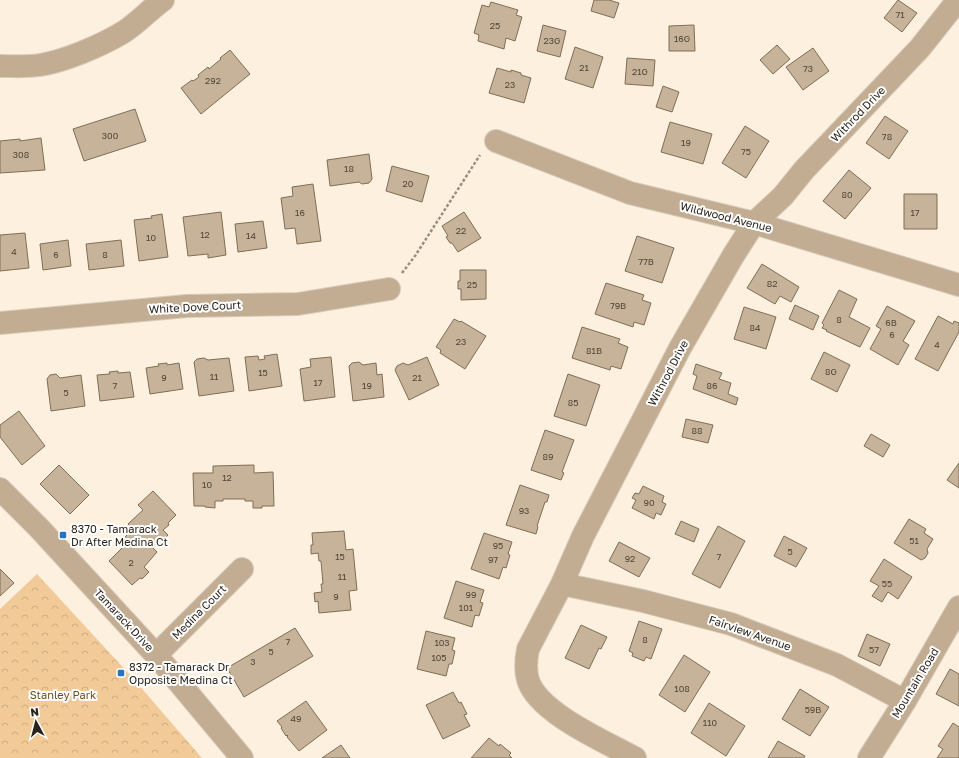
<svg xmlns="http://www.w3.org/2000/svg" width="959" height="758" viewBox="0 0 959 758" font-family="'Golos Text',sans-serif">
<defs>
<pattern id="forest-crowns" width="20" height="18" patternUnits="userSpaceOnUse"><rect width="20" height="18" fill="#f1ca98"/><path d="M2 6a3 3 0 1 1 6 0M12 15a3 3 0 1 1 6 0" fill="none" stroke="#cfad82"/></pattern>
</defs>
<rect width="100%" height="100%" fill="#fdf0df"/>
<path fill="url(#forest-crowns)" d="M37 574 130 675 202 758H0V609Z"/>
<path fill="#c7b399" stroke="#806d55" d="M594 0H609L619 3 614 18 591 11Z
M898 0 917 13 902 32 884 18Z
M491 2 518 10 516 15 522 17 515 41 506 38 504 49 478 41 479 35 474 33 482 5 489 7Z
M543 25 566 31 560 57 537 51Z
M694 25 695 51H669V26Z
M777 45 790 59 773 74 760 60Z
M575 47 603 57 593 88 565 79Z
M813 48 829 71 803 90 786 67Z
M230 50 250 74 201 114 181 88 192 80 193 81 199 77 198 75 208 67 209 69 221 59 220 58Z
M627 58 655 60 653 86 625 84Z
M497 68 511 72V70L521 73V75L531 78 524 103 489 93Z
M663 86 679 92 672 112 656 107Z
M135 109 146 141 84 161 73 129Z
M885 116 908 131 889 159 866 143Z
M670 122 712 134 703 164 661 152Z
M745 126 769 141 746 178 722 163Z
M41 138 45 170 0 173V141L20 139V141Z
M369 154 372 179 369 183 362 184 359 182 330 186 327 160Z
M392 166 429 176 422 202 386 191Z
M849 170 871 188 845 219 823 201Z
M313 184 321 241 297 244 295 228 285 229 281 198 293 196 292 187Z
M904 194H937V229H904Z
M221 212 226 255 208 258V254L188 256 183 217Z
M464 212 481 238 458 252 452 243H450L446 237 448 236 442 226Z
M162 214 168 257 139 261 134 220 152 218 151 216Z
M263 221 267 248 238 252 235 224Z
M25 233 29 268 0 271V235Z
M637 236 674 248 662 283 625 271Z
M68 240 71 266 43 270 40 244Z
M121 240 124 266 89 270 86 244Z
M762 264 799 287 791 302 780 296 775 304 747 288Z
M460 270H486V299L461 300V289H458V281H460Z
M606 283 644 295 642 300 651 303 644 325 634 322 633 327 595 314Z
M839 290 857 299 849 317 870 328 860 347 826 331 827 330 822 328 824 325 822 323Z
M795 305 819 316 813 330 789 319Z
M887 306 915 321 903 341 909 345 898 365 870 349 881 329 876 326Z
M744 307 776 317 766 349 734 339Z
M938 316 953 324 954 321 959 323V332L938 371 915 359Z
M454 319 460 322 461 321 486 336 465 369 440 353 441 350 436 347Z
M582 327 620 339 618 343 628 347 621 369 611 366 610 370 572 358Z
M824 352 850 365 837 392 811 379Z
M277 354 282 386 249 391 245 357 258 356 259 360 265 359 264 356Z
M331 357 335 397 304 401 300 369 311 367 310 359Z
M427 357 439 385 409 400 395 370 397 366 403 363 408 365Z
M204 358 208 360 229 358 234 391 199 396 194 362 197 359Z
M359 362 363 365 376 363 377 375 382 374 384 397 353 401 349 366 352 363Z
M167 363V365L179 363 183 389 150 394 146 368 159 366 158 364Z
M696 364 722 373 719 379 731 383 728 394 738 398 736 405 693 389 697 376 693 374Z
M118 371V373L130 372 134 397 100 401 97 375 110 374 109 372Z
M56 374 60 378 81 375 85 406 51 411 47 379 50 375Z
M568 374 600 385 586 426 554 416Z
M19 411 45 446 22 465 0 437V425Z
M686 419 713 425 708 443 682 437Z
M545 430 574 440 562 472 564 473 561 480 531 470Z
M871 434 890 445 883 457 864 446Z
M959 463V488L947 480Z
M59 465 89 495 70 514 40 484Z
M213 466 254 465V473L273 472 274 506H262V508H253V501H245V499H223V501H215V508L205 507V506H194L193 473H213Z
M520 485 549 495 547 502H545L537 526 538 527 536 534 506 525Z
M643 486 664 496 662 502 666 504 661 515 656 513 654 519 632 508 636 500 632 498 635 493 639 494Z
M153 491 176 515 168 523 169 525 163 530 168 535 161 542 160 540 152 547 157 552 144 567 149 572 142 579 140 578 132 585 109 561 123 547 119 543 133 529 128 524 143 510 138 505Z
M909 519 926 529 924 533 933 539 927 549 928 553 925 558 921 560 894 543Z
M681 521 699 529 694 542 675 534Z
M718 526 745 541 720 588 692 574Z
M344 531 346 550 353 549 357 590 349 591 351 610 319 613 318 601 315 602 314 593 322 592 321 584H323L321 561H319L318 553 311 554V545H313L312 533Z
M484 533 512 542 508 554 510 555 506 568 503 567 499 579 471 569Z
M784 536 807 548 796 567 774 556Z
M619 542 650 558 639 577 609 561Z
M884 559 912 577 898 599 888 592 882 602 872 596 879 586 870 581Z
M0 569 14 583 0 596Z
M456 581 484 590 480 602 483 603 479 616 475 615 472 627 444 618Z
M639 621 662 629 651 659 646 657 644 661 632 656 633 653 629 651Z
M581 625 607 637 601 649 599 648 589 669 565 658Z
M295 628 313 656 244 697 227 668Z
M426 631 455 638 452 650 455 651 452 664H449L446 676 417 669Z
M867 634 890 644 880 666 858 656Z
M684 655 710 672 685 712 659 695Z
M950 669 959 674V706L936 694Z
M800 689 829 707 810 736 782 719Z
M453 692 459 703 461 702 467 714 464 715 470 726 443 739 426 705Z
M306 701 327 730 299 751 287 737 288 736 287 735 286 736 281 728 282 727 277 721Z
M709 703 745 726 726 756 691 733Z
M953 723 959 727V758H937L943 749 938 746Z
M489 738 499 746 500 744 511 753 509 755 512 758H471Z
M778 741 805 756 804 758H768Z
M341 745 350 758H322Z"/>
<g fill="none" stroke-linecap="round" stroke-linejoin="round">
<g stroke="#d7cbbb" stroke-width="24">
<path id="minor" d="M0 66C13 66 27 67 40 65 65 61 100 46 122 33 137 24 149 10 163 0
M496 141 630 193 754 223 959 285
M0 323 187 306 298 304 389 289
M0 489 39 528 156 655 242 758
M562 584 643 601 731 624 837 665 905 701
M156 655 242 569
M635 758C606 742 538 713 528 680 525 670 526 659 528 649L562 584 583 536 680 348 733 256 754 223 783 196 804 170 920 48 958 0
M869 758 905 701 959 607"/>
</g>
<path stroke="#998f81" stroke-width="2.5" stroke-dasharray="3 2" stroke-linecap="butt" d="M402 273 415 256 480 155"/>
<use href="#minor" stroke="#c2ac92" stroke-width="22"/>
</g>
<g fill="#2873c3" stroke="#fff" stroke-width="1.5">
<rect x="59" y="531" width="8" height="8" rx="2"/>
<rect x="117" y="669" width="8" height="8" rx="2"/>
</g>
<g text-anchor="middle" stroke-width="4" stroke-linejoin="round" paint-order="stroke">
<g font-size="9" fill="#524739">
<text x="900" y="18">71</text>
<text x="495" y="29">25</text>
<text x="682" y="42">16G</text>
<text x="552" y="44">23G</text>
<text x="584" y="71">21</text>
<text x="808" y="72">73</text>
<text x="640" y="75">21G</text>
<text x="213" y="84">292</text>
<text x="510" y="88">23</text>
<text x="110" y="139">300</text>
<text x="887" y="140">78</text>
<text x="686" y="146">19</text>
<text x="746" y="155">75</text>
<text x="21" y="158">308</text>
<text x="349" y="172">18</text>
<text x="408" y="187">20</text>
<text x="847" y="198">80</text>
<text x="300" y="216">16</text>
<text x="915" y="216">17</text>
<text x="461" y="234">22</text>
<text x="205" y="238">12</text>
<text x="251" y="239">14</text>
<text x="151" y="241">10</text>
<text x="14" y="255">4</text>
<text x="56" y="258">6</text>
<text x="105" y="258">8</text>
<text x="646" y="265">77B</text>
<text x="772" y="287">82</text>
<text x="472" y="288">25</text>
<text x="618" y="309">79B</text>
<text x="839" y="323">8</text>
<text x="891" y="326">6B</text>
<text x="755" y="331">84</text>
<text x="892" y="338">6</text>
<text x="461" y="345">23</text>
<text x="937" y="348">4</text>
<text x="594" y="354">81B</text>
<text x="831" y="375">8G</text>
<text x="263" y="376">15</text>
<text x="214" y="380">11</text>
<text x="164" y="381">9</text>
<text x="417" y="381">21</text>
<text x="318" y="386">17</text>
<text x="115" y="389">7</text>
<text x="367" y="389">19</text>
<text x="712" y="389">86</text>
<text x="66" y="396">5</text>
<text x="573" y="406">85</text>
<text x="697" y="434">88</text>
<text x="548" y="460">89</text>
<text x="227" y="481">12</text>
<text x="207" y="488">10</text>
<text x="649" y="506">90</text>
<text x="524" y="514">93</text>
<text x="914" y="544">51</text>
<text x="498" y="549">95</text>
<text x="790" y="555">5</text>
<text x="340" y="560">15</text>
<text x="719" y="560">7</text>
<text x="630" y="562">92</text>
<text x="493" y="563">97</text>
<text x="131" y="566">2</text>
<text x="342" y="580">11</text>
<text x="887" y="587">55</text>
<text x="471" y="598">99</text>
<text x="336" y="600">9</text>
<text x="466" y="611">101</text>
<text x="645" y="643">8</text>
<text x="288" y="645">7</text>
<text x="442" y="646">103</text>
<text x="874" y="653">57</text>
<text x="271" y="655">5</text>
<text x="439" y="661">105</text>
<text x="253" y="665">3</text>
<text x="682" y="692">108</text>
<text x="813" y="713">59B</text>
<text x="296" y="722">49</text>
<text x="710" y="726">110</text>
</g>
<g font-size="11" fill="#2b2319" stroke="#fff">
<text transform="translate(858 114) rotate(-46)" y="4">Withrod Drive</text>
<text transform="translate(726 217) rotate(14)" y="4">Wildwood Avenue</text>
<text transform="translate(195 307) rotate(-3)" y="4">White Dove Court</text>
<text transform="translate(668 373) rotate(-62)" y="4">Withrod Drive</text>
<text transform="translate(199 612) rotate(-45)" y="4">Medina Court</text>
<text transform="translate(124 620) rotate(47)" y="4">Tamarack Drive</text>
<text transform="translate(750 633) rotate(19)" y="4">Fairview Avenue</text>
<text transform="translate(915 683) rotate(-59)" y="4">Mountain Road</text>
</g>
<g font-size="11" fill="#2b2319" stroke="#fff" text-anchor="start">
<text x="71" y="533">8370 - Tamarack<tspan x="71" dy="13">Dr After Medina Ct</tspan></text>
<text x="129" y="671">8372 - Tamarack Dr<tspan x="129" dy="13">Opposite Medina Ct</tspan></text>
</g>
<g font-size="11" fill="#6f4e20" stroke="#fff">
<text x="63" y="699">Stanley Park</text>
</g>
</g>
<g transform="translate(36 722) rotate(353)" stroke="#ffffff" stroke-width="3" paint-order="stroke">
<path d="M0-3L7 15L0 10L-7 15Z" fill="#2b2319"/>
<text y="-6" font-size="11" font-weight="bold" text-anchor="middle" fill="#2b2319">N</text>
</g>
</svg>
